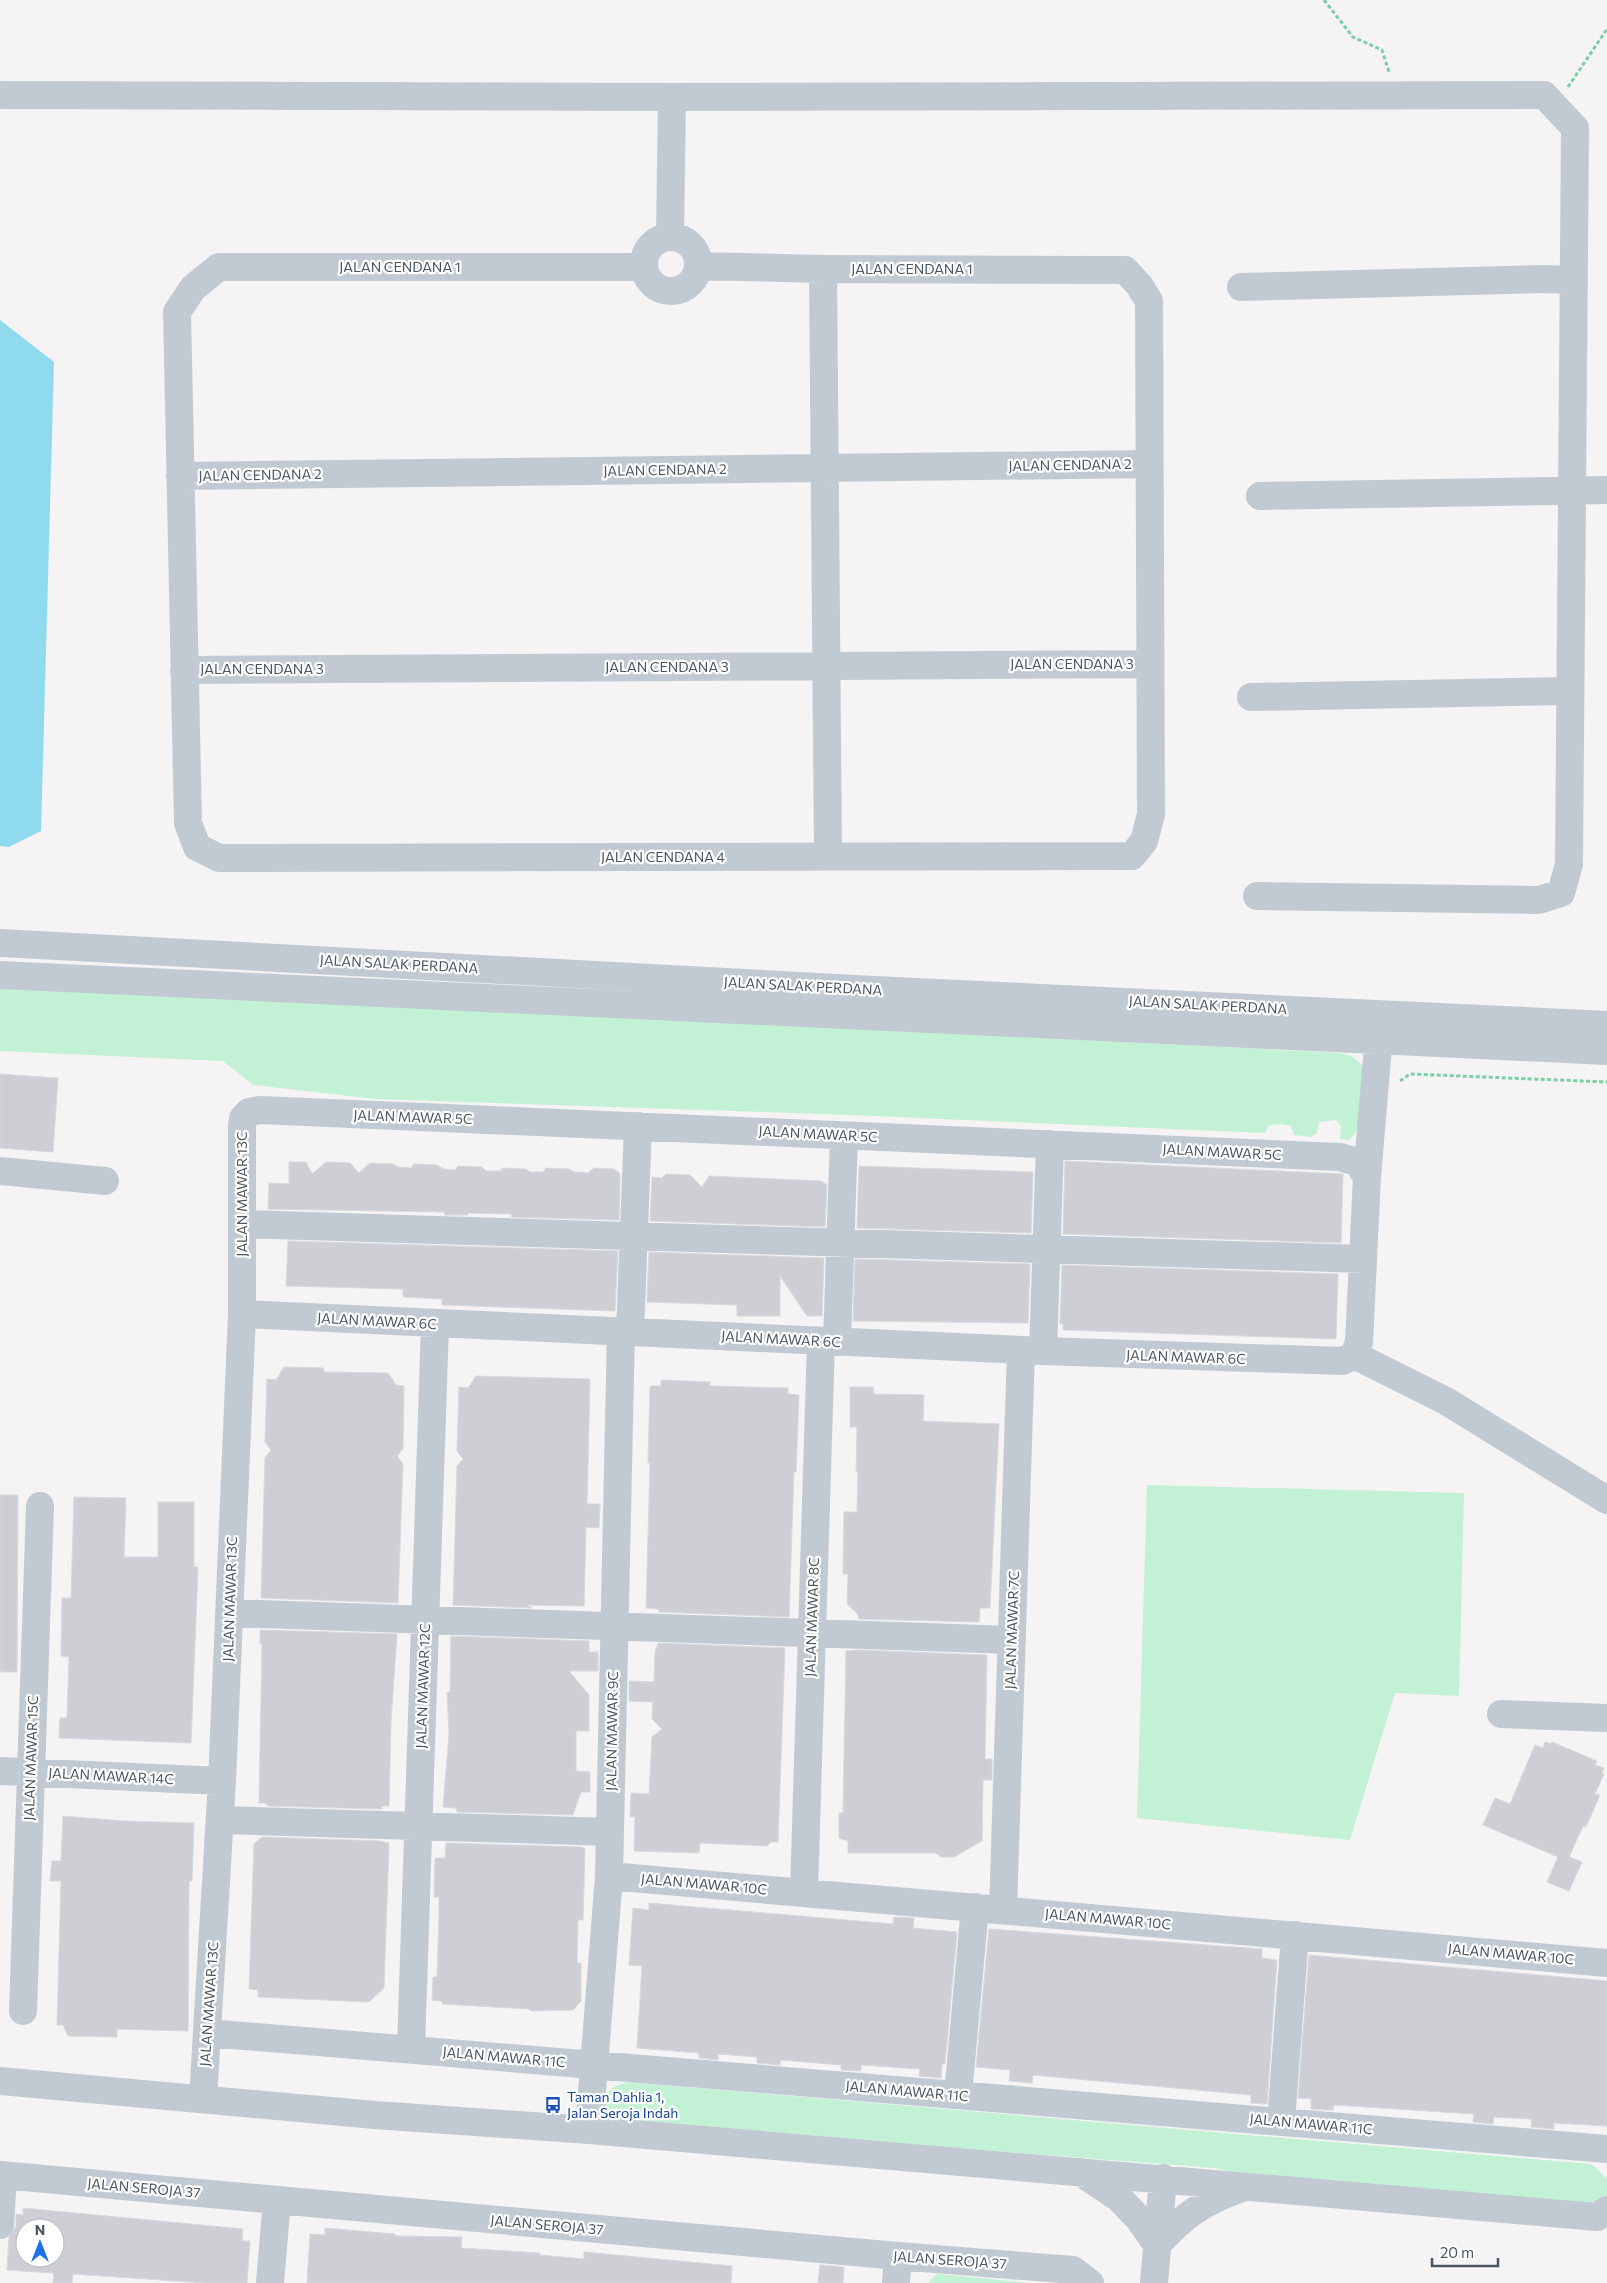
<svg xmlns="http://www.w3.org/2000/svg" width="1607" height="2283" viewBox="0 0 1607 2283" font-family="Commissioner,sans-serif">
<rect width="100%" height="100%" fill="#f5f3f3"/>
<path fill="#c3f1d5" d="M0 986 1340 1053 1353 1057 1363 1066 1359 1128 1349 1140 1340 1139 1341 1126 1336 1120 1319 1122 1317 1133 1311 1137 1294 1135 1291 1126 1280 1124 1269 1125 1265 1133 851 1115 375 1099 253 1085 223 1061 0 1051Z
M1147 1485 1464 1493 1459 1696 1395 1693 1350 1840 1137 1818Z
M626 2082 1591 2164 1607 2178V2201L1602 2206 1242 2175 1214 2168 929 2146 616 2118 605 2111V2094L615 2087Z
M937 2274 1030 2283H928Z"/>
<path fill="#90daee" d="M0 320 54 362 41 831 9 847 0 846Z"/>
<path fill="#cdcfd5" stroke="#d7d9de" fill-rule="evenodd" d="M0 1074 58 1078 53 1152 0 1148Z
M1065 1161 1343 1174 1341 1243 1063 1234Z
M289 1162H306L312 1174 326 1162 350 1163 359 1173 370 1163 393 1164 398 1167 411 1168 414 1164 437 1165 443 1169 455 1170 458 1166 482 1167 486 1171H501L503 1168 526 1169 530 1172H543L546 1168 569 1169 574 1172 588 1173 594 1168 614 1169 620 1174 619 1220 511 1217 512 1214 468 1213V1215H445L444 1212 268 1209 269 1183 289 1184Z
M859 1166 1033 1172 1031 1233 857 1228Z
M666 1174 690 1175 702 1187 709 1176 821 1181 827 1185 825 1227 650 1221 652 1177 662 1178Z
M288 1241 618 1251 615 1311 442 1305V1299L403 1297V1289L286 1286Z
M649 1252 824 1258 822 1316H807L780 1276V1316H737V1305L647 1302Z
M855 1259 1030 1264 1028 1323 853 1321Z
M1062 1265 1338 1274 1336 1339 1063 1330V1324H1060Z
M284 1367 324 1368V1372L388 1373 396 1385 404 1386 403 1449 397 1456 403 1464 398 1603 261 1598 265 1458 271 1450 265 1442 267 1379 276 1380Z
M476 1376 590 1379 587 1504H600L599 1528 586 1527 584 1606 527 1605 532 1608 453 1605 457 1466 463 1459 457 1451 459 1387 468 1388Z
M661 1380 710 1382V1386L788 1388V1394L799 1395 796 1472H794L789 1617 659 1612V1609L646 1608 650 1463H648L650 1386H661Z
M850 1387H873L874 1394 924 1395 923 1421 999 1424 990 1608H980L979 1622 859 1619 857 1613 847 1604 848 1574H843L844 1512H857L858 1472H856L857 1427H850Z
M0 1495H18L17 1672H0Z
M74 1497 126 1498 124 1557H158V1502H194V1567H198L191 1743 59 1738 60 1718H67L69 1657 61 1656 62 1598H71Z
M260 1630 397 1634 391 1721 389 1806H382V1809L268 1806 266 1803H259L262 1644H260Z
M451 1636 589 1641V1652H598V1671H569L589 1695V1731H576V1771L590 1772V1792H581L573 1815 457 1812 456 1808 443 1807 449 1734 447 1692H450Z
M658 1643 785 1648 778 1842H771L767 1846 700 1843 699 1853 634 1851 635 1817H630L631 1793 649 1794 652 1737 662 1729 652 1719 653 1702 629 1701V1681L654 1682 655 1652Z
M859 1650 987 1655 985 1759H992V1780H983L982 1841 954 1857H941L936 1853H848V1841L839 1838V1813H843L846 1651Z
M1545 1742 1551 1744 1552 1742 1597 1761 1595 1765 1604 1768 1602 1773 1604 1774 1595 1794 1600 1795 1586 1827 1583 1826 1569 1857 1582 1862 1569 1891 1547 1882 1558 1857 1483 1825 1495 1798 1510 1804 1535 1745 1543 1748Z
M63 1816 123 1821 194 1823 192 1881H189L188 2031 117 2029V2037L68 2036 63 2025H57L61 1881H50L52 1861H61Z
M262 1837 380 1841 389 1843 384 1988 369 2002 258 1997V1990L249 1989 254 1844Z
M446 1843 582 1847 585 1849 583 1920H578L577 1963H581V2001L573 2010 531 2011 529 2009 442 2004V2001L432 2000 433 1977H437L439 1916V1897H434L435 1858H445Z
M649 1903 893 1924 894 1917 914 1918 913 1928 957 1932 945 2064H942L941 2078 919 2076 920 2069 861 2065V2071L841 2070V2065L781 2060 780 2065 757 2063V2057L718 2054V2060L699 2058V2053L637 2048 642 1966 629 1965 633 1908 649 1910Z
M989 1929 1262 1949V1958L1277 1960 1267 2104 1251 2103V2095L1033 2075 1032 2083 1009 2081 1010 2070 976 2067Z
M1309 1955 1607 1981V2126L1554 2123V2129L1531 2127 1532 2119 1494 2117 1493 2124 1473 2122 1474 2114 1334 2105 1333 2110 1311 2109V2099L1298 2098Z
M23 2208 243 2229 242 2241H250L247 2283H205L73 2274 72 2283H53L54 2273 7 2270 9 2237 16 2226V2214L23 2215ZM25 2228H55V2258H25Z
M325 2228 395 2234V2236L462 2237 461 2248 540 2253V2255L584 2259V2252L732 2266 731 2283H307L310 2234 325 2235Z
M820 2265 844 2267 843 2283H818Z"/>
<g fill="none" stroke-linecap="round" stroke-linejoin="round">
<path stroke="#7ad0a6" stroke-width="3" stroke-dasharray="4 2.5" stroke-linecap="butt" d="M1324 0 1353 37 1382 50 1389 72
M1568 87 1607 29
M1400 1081 1410 1074 1607 1082"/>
<path stroke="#c1cad2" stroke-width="28" d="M0 95 672 97 1544 95 1575 128 1569 864 1561 893 1539 900 1257 896
M644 264a27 27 0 1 1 54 0a27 27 0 1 1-54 0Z
M670 237 672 97
M643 267H219L193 288 177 312 188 823 197 847 219 858 1132 856 1144 841 1151 814 1149 301 1139 285 1125 270 823 269 698 266
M823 269 828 856
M1241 287 1543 279 1574 280
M180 476 1149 464
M1260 496 1607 490
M184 670 1150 664
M1251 697 1570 691
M0 943 874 990 1607 1025
M0 975 1607 1051
M0 1171 105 1181
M242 1224 1363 1259
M242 1314 1043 1351 1343 1361 1354 1355 1359 1342 1367 1177 1380 1023
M630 1333 638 1126
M837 1342 844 1136
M1043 1351 1050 1144
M1354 1355 1446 1401 1607 1500
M229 1613 1012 1640
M1501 1714 1607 1718
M0 1771 222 1781
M220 1820 610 1832
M609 1876 1607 1963
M804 1892 821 1341
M1003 1910 1021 1350
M23 2011 40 1506
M208 2033 1607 2149
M411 2048 435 1324
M0 2081 375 2115 589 2130 1597 2217 1607 2210
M958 2095 975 1907
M203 2099 222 1781 242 1314V1127L243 1118 249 1112 260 1110 1340 1157 1357 1162 1367 1177
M1281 2122 1295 1935
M589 2130 609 1876 621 1332
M1080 2172 1120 2199 1139 2219 1157 2245C1183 2216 1204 2201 1242 2188
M0 2175 898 2256 1073 2270 1090 2283
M0 2225 3 2176
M270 2283 277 2200
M896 2283 898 2256
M1154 2283 1163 2178"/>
</g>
<defs>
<g id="bus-bare" transform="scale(1.35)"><path d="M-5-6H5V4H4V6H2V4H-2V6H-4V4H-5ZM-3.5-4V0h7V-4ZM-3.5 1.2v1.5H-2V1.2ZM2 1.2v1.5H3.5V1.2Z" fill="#1a4fb4" stroke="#fff" stroke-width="2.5" paint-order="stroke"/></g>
</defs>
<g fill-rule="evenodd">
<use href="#bus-bare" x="553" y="2105"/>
</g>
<g text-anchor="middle" stroke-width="4.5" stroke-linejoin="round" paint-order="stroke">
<g font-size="14" fill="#4a5661" stroke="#fff">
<text x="400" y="272">JALAN CENDANA 1</text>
<text x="912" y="274">JALAN CENDANA 1</text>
<text transform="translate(1070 465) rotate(-1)" y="5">JALAN CENDANA 2</text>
<text transform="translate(665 470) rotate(-1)" y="5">JALAN CENDANA 2</text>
<text transform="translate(260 475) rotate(-1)" y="5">JALAN CENDANA 2</text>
<text x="1072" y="669">JALAN CENDANA 3</text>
<text x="667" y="672">JALAN CENDANA 3</text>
<text x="262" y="674">JALAN CENDANA 3</text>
<text x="663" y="862">JALAN CENDANA 4</text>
<text transform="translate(399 964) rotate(3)" y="5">JALAN SALAK PERDANA</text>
<text transform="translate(803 986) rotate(3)" y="5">JALAN SALAK PERDANA</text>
<text transform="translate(1208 1005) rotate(3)" y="5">JALAN SALAK PERDANA</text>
<text transform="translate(413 1117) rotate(2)" y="5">JALAN MAWAR 5C</text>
<text transform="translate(818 1134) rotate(3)" y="5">JALAN MAWAR 5C</text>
<text transform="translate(1222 1152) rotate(3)" y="5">JALAN MAWAR 5C</text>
<text transform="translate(242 1194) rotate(-90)" y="5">JALAN MAWAR 13C</text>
<text transform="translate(377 1321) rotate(3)" y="5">JALAN MAWAR 6C</text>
<text transform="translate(781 1339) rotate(3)" y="5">JALAN MAWAR 6C</text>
<text transform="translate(1186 1357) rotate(2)" y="5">JALAN MAWAR 6C</text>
<text transform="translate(230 1599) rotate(-88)" y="5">JALAN MAWAR 13C</text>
<text transform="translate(812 1617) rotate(-88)" y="5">JALAN MAWAR 8C</text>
<text transform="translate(1012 1630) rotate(-88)" y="5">JALAN MAWAR 7C</text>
<text transform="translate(423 1686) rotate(-88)" y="5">JALAN MAWAR 12C</text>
<text transform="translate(612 1731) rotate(-89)" y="5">JALAN MAWAR 9C</text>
<text transform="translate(31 1758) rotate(-88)" y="5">JALAN MAWAR 15C</text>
<text transform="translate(111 1776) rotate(3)" y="5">JALAN MAWAR 14C</text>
<text transform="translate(704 1884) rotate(5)" y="5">JALAN MAWAR 10C</text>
<text transform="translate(1108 1919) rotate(5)" y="5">JALAN MAWAR 10C</text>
<text transform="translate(1511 1954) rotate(5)" y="5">JALAN MAWAR 10C</text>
<text transform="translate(209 2004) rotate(-86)" y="5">JALAN MAWAR 13C</text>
<text transform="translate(504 2057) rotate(5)" y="5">JALAN MAWAR 11C</text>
<text transform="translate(907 2091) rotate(5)" y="5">JALAN MAWAR 11C</text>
<text transform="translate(1311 2124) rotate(5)" y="5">JALAN MAWAR 11C</text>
<text transform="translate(144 2188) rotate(5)" y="5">JALAN SEROJA 37</text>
<text transform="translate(547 2225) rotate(5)" y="5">JALAN SEROJA 37</text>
<text transform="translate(950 2260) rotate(4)" y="5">JALAN SEROJA 37</text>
</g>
<g font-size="14" fill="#164399" stroke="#fff" text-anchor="start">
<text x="567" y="2102">Taman Dahlia 1,<tspan x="567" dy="16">Jalan Seroja Indah</tspan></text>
</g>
</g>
<g transform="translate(40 2243)"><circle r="24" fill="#ffffff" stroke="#b7bbc0"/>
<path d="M0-4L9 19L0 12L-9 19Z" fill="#1a73e8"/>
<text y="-8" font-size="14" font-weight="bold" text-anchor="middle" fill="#4a5661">N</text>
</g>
<path d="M1432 2258v8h66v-8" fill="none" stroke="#4a5661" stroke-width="2.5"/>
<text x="1440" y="2258" font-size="15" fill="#4a5661" stroke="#ffffff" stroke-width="4" paint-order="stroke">20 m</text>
</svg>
